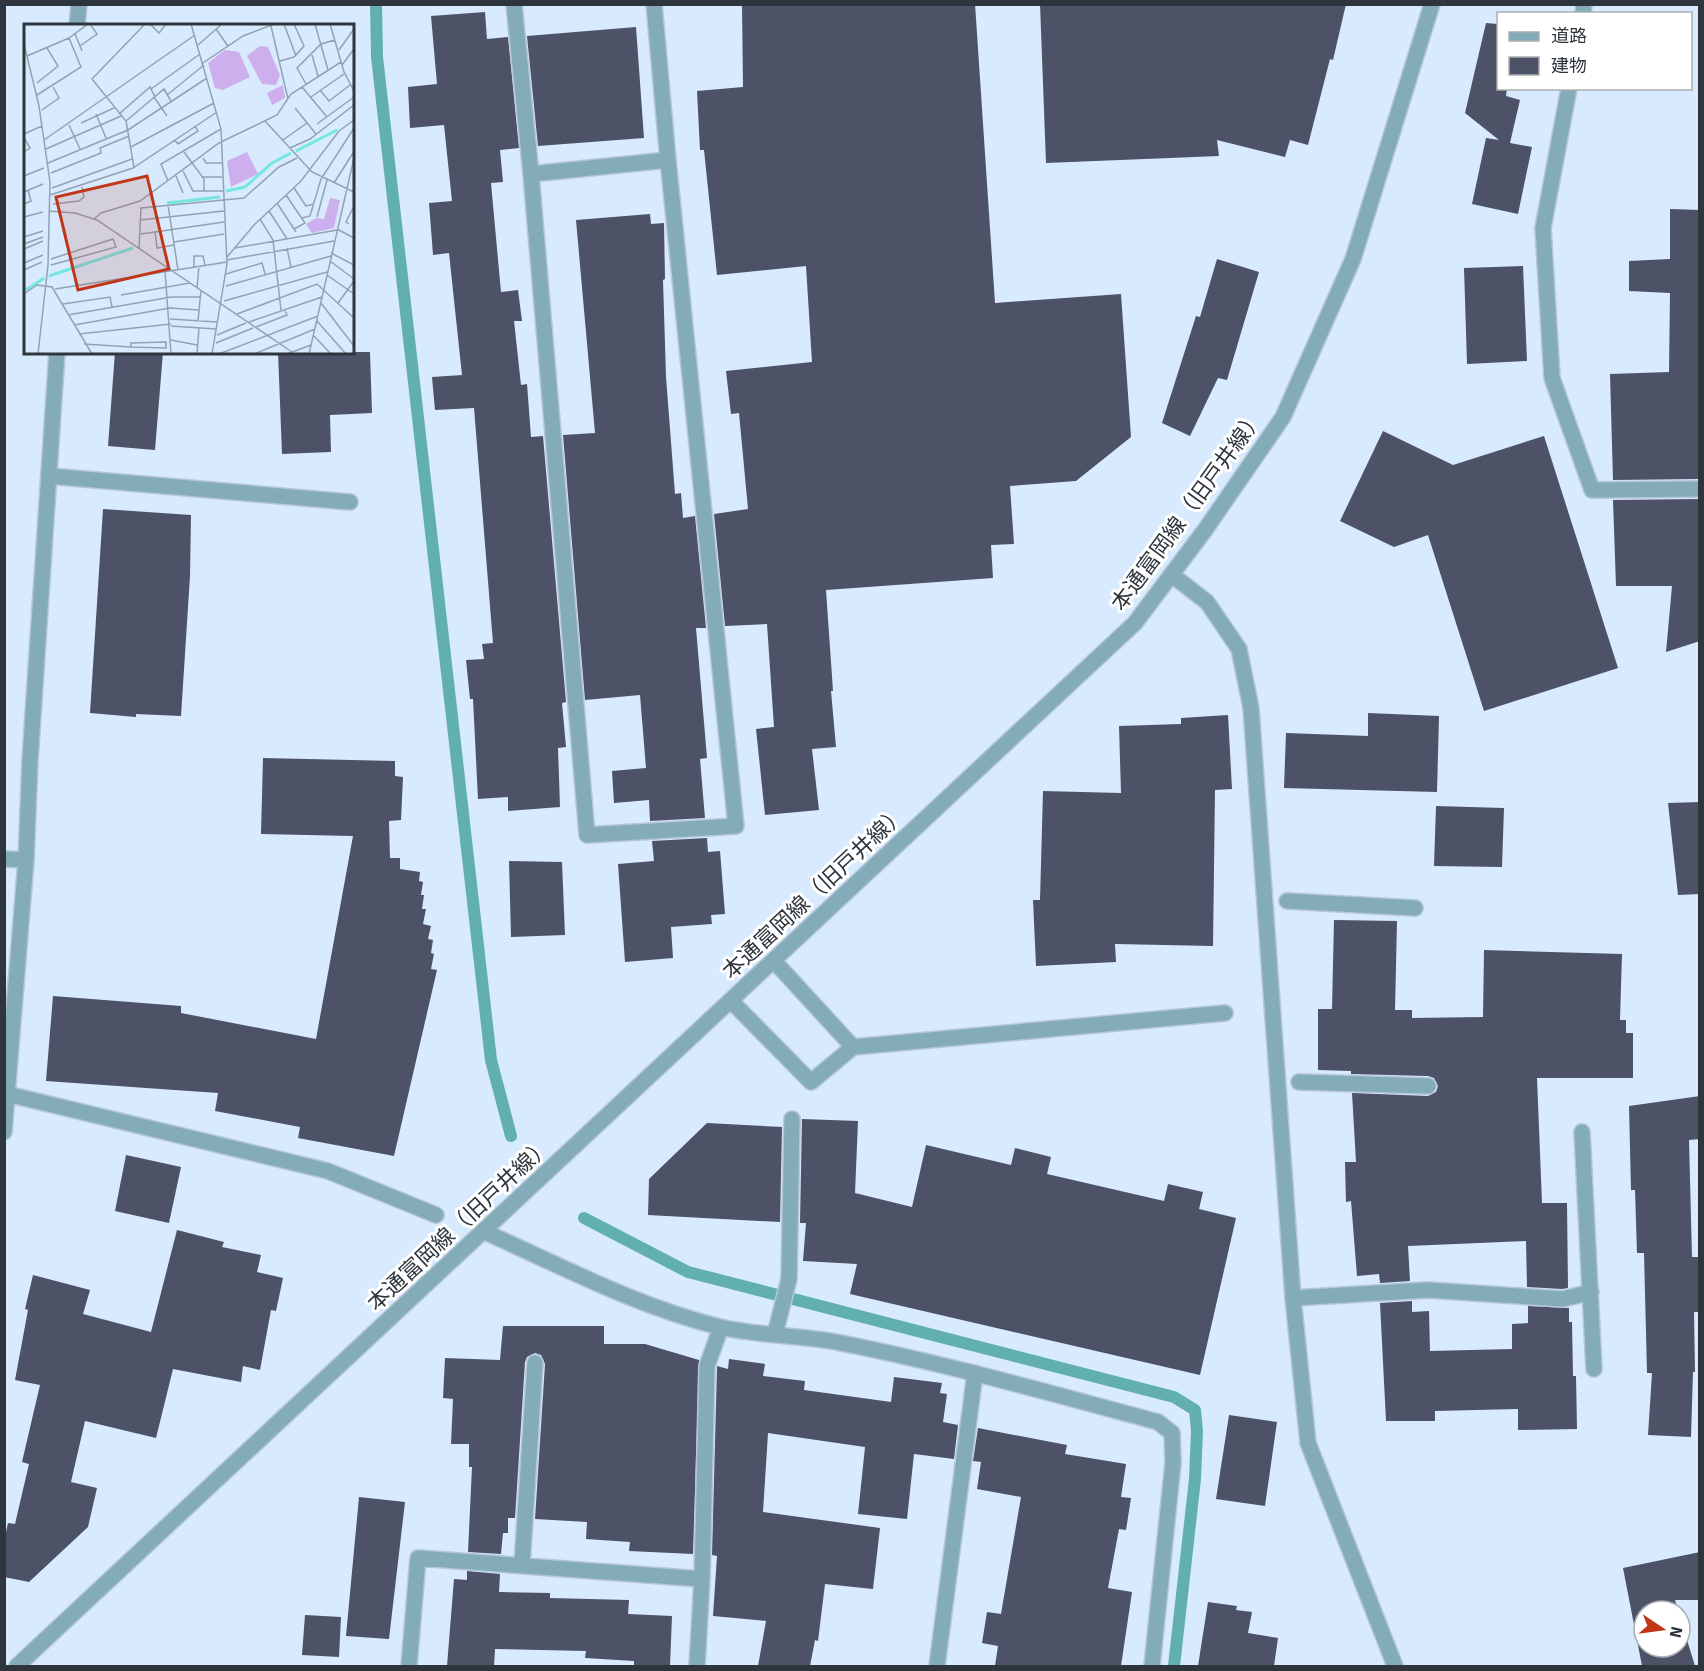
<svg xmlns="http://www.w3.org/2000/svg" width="1704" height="1671" viewBox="0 0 1704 1671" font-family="Signika,'Noto Sans JP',sans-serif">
<rect width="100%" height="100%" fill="#d7eafe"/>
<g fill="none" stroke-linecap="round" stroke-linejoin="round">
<path stroke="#61b0af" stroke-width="12" d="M376 4 377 57 491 1060 511 1136
M584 1218 688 1272 1174 1397 1195 1410 1197 1431 1195 1479 1174 1666"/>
</g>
<path fill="#4e5266" d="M742 4H975L995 303 1121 294 1131 437 1076 481 1010 486 1014 544 991 545 993 578 826 590 833 691H831L836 747 812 749 819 810 765 815 756 729 774 727 767 624 725 626 714 514 748 509 739 413 731 414 726 371 812 362 806 266 717 275 704 150H700L697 91 743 87Z
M1040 4H1346L1333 60 1330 59 1308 145 1290 140 1285 157 1217 140 1219 156 1046 163Z
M485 12 487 39 508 37 519 148 500 150 503 182 491 183 501 292 518 290 522 321H514L521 385 527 384 531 437 543 436 566 702 562 703 566 747 558 748 560 807 508 811V797L478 799 473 699H470L466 660 484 659 482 644 493 643 474 408 435 410 432 377 462 375 449 253 433 255 429 203 452 201 444 125 410 128 408 87 437 84 431 16Z
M1486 23 1498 24V88H1507L1506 96 1520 100 1510 143 1532 147 1518 214 1472 204 1486 138 1499 140 1465 113Z
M636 27 644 138 538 146 527 36Z
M1670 209 1700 210V479L1613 480 1610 374 1669 372 1670 293 1629 291V261L1670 259Z
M650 214 651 224 664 223 665 279 663 280 666 377 675 494 681 493 683 518 695 516 706 628H696L707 758 700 759 705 818 650 821 649 800 614 803 612 771 646 768 640 695 585 700 563 435 595 433 576 220Z
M1217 259 1259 272 1227 380 1218 378 1190 436 1162 423 1196 316 1200 317Z
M1523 266 1527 361 1467 364 1464 268Z
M115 352H163L155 450 108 446Z
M278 352H370L372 413 330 415 331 452 282 454Z
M1383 431 1453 465 1544 436 1618 668 1484 711 1428 535 1394 547 1340 521Z
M1700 499V641L1666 652 1672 586H1616L1613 500Z
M103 509 191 515 190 576 181 716 136 714V717L90 713Z
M1368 713 1439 716 1437 792 1284 788 1286 733 1368 736Z
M1228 715 1232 789 1215 790 1213 946 1115 944 1116 962 1036 966 1033 900H1040L1043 791 1121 793 1119 726 1181 724V718Z
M263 758 395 761V776L403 777 401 820 389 821 390 858H400V869L420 872 419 881 423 882 421 895H424L422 909H426L423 924 431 926 428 939 433 940 431 953 434 954 431 969 437 970 394 1156 298 1138 300 1127 215 1111 218 1093 46 1081 53 996 181 1006V1013L316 1039 353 836 261 834Z
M1700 802V894L1678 895 1668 803Z
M1436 806 1504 808 1502 867 1434 866Z
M707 838 708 852 720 851 725 914 711 915 712 924 671 927 673 958 625 962 618 864 654 861 652 841Z
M509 861 562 862 565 935 511 937Z
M1334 920 1397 921 1395 1010H1412V1018L1483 1017 1484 950 1622 954 1620 1020H1626V1033H1633V1078H1537L1542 1203H1567L1568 1288 1562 1289 1527 1287 1526 1241 1408 1246 1410 1281 1380 1283 1379 1274 1357 1276 1351 1201 1346 1202 1345 1162H1356L1352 1093 1428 1096 1436 1092 1438 1086 1434 1078 1428 1076 1351 1074V1071L1318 1070V1009H1332Z
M1700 1096V1139L1689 1140 1692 1257H1700V1312H1694L1695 1372H1693L1691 1437 1648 1435 1652 1373H1647L1644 1253H1637L1635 1190H1631L1629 1106Z
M802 1119 858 1121 855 1193 912 1207 926 1145 1011 1165 1015 1148 1051 1157 1047 1174 1164 1201 1168 1184 1203 1192 1199 1209 1236 1218 1200 1375 850 1294 857 1264 803 1261 806 1223H800Z
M707 1123 782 1127 780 1222 648 1215 649 1179Z
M126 1155 181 1167 169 1223 115 1211Z
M177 1230 224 1242 222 1247 261 1255 257 1272 283 1278 276 1311 271 1310 260 1370 243 1366 241 1382 173 1369 156 1438 85 1421 71 1482 97 1488 88 1527 29 1582 4 1577V1541L8 1523 15 1524 29 1464 22 1462 40 1385 15 1380 28 1310 25 1309 33 1275 90 1290 83 1314 151 1332Z
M1412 1301V1312L1429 1311 1430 1351 1512 1349V1324L1528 1323V1306L1569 1308V1322H1572L1573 1376H1576L1577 1429 1518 1430V1409L1435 1411V1421H1386L1380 1303Z
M503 1326H604V1344H645L699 1360 693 1554 629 1551 630 1542 586 1539 587 1522 535 1519 545 1364 541 1355 535 1353 527 1357 525 1362 515 1518H508V1533H503L501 1554 468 1552 472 1467H469V1444H451L453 1399 443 1398 445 1358 500 1360Z
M729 1359 765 1364 763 1376 805 1381 804 1390 891 1402 894 1377 942 1383 940 1393 947 1394 943 1422 958 1425 954 1459 914 1454 907 1519 858 1514 865 1447 768 1433 763 1512 880 1528 873 1589 825 1584 818 1641 815 1640 810 1666H758L766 1621 713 1616 717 1556 712 1555 717 1368V1366L728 1369Z
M1229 1415 1277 1422 1265 1506 1216 1499Z
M978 1428 1067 1445 1065 1454 1126 1464 1121 1497 1131 1498 1126 1530 1119 1529 1108 1588 1132 1592 1121 1666H995L998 1646 982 1643 987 1612 1001 1614 1021 1497 977 1489 981 1462 973 1461Z
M359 1497 405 1502 389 1639 346 1636Z
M1700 1552V1600H1675L1678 1611H1644V1647H1680V1617L1695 1666H1642L1623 1568Z
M467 1571 500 1574 499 1592 550 1593V1598L629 1600 628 1614 672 1616 670 1666H634V1661L585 1658 586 1651 495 1649 494 1666H447L454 1579 467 1580Z
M1208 1602 1237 1606 1236 1610 1252 1612 1248 1633 1278 1638 1274 1666H1198Z
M305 1615 341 1617 339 1657 302 1655Z"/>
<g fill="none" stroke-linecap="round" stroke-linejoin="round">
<g stroke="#b5c6d7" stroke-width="18">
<path id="service" d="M774 961 853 1047
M731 1001 811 1082 853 1047 1225 1013
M7 1094 328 1171 436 1215"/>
</g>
<g stroke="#b5c6d7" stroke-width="18">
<path id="minor" d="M514 4 531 174 587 835 736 826 668 160 654 4
M1583 14 1584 4
M77 26 79 4
M1569 88 1543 228 1552 378 1592 490 1700 489
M531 174 668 160
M49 476 350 502
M4 859 26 860
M1287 901 1415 908
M1299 1082 1428 1086
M4 1132 26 860 30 760 57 352
M1582 1132 1594 1369
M485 1232C561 1266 638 1307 720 1327 758 1336 803 1335 841 1343 948 1364 1053 1394 1158 1422L1172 1433 1173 1463 1152 1666
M1293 1298 1428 1290 1563 1299 1591 1292
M775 1334 789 1279 792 1119
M522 1565 535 1363
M409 1666 418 1558 702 1579
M697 1666 702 1579 707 1366 721 1327
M937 1666 975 1373"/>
</g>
<g stroke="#b5c6d7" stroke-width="18">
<path id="tertiary" d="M1172 575 1207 602 1239 649 1251 708 1293 1298 1308 1443 1395 1666
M17 1666 1135 623 1205 530 1283 417 1353 259 1432 4"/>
</g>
<use href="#service" stroke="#84abb8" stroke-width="15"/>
<use href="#minor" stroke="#84abb8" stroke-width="15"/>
<use href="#tertiary" stroke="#84abb8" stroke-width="15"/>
</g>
<g text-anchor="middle" stroke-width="6" stroke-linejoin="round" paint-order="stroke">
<g font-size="22" fill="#2e353d" stroke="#fff">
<text transform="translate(1187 510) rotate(-54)" y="8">本通富岡線（旧戸井線）</text>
<text transform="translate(814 892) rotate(-43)" y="8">本通富岡線（旧戸井線）</text>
<text transform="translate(459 1224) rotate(-43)" y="8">本通富岡線（旧戸井線）</text>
</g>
</g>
<g transform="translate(24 24)">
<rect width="330" height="330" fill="#d7eafe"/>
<path d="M236 22 244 23 256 51 252 61 238 60 223 32ZM201 26 215 28 226 53 199 66 191 64 184 39ZM259 61 261 74 248 81 243 69ZM223 128 234 150 207 163 203 137Z" fill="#ceafee"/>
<path d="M306 174 316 176 310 204 288 209 282 200 292 194 300 195Z" fill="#ceafee"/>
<path fill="none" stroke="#77e5e0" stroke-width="3" d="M272 127 313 106M202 167 221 163 248 139 267 129M143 179 196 173M25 252 109 224M2 266 20 254"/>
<path fill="none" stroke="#93a2b1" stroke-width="1.5" d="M126 0 135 9 142 0M167 0 197 105 203 240 188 330M260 0 272 32M291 0 304 46M306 0 320 48 330 67M247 2 264 75M192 5 204 22M51 10 58 27M0 20 15 82 26 158 24 241 14 330M174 21 198 0M56 22 73 10 66 0M315 26 330 5M288 31 294 52M3 32 45 14 64 0M256 37 270 33 280 22 270 0M179 39 219 12 250 0M318 41 330 25M13 59 34 42 23 24M282 60 273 44 297 20 311 16M278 63 303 93M127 65 176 30M296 66 305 77 326 61M13 71 57 43 45 14M143 71 180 41M130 73 143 92M287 73 320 50M271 84 292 110M18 86 35 74 29 63M72 90 82 114M95 90 126 63 131 73M102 97 140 65 147 77M241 97 288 148 330 168M57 99 90 84M293 100 330 73M45 101 56 125M0 110 18 102M0 114 6 124 0 128M20 116 171 11M151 116 154 120 174 107 171 102M259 116 283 99M107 123 190 79M266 124 286 115 330 81M22 125 97 92M160 128 180 155V167M179 134 182 139H198M24 139 104 106 183 54M110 143 102 97 68 55 121 0M159 147 169 167H199M27 149 77 129 76 124 105 112M0 152 20 144M152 152 159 169M179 153H198M144 157 137 140 197 105M310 159 329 129M28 164 108 135M270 164 282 182 290 180M0 168 19 160M26 171 109 144 193 88M262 171 281 199 270 205M253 179 272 208M0 180 7 177 4 166M29 180 55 177 60 173 58 163M144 181 154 246M25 187 51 189 73 196 271 330M245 187 263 215M0 193 19 188M293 193 303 156M278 194 286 192 297 155 330 104M70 195 77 189 116 177 195 119 253 91 267 70 317 38M236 195 249 216 257 286M116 196 200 187M325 200 322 198 330 182M313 205 330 214M131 208 133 224 150 221M117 210 200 198M0 213 19 207M150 218 200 210M0 220 19 213M115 224 117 184 220 174 255 143 273 134M211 224 313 206M263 224 267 243M0 225 19 217M307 229 330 241M203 233 230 201 277 157 315 107 330 96M203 236 310 217M306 237 330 255M0 239 19 231M27 241 92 223 89 215 27 235M170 243V232H179L181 241M0 246 18 238M141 247 147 330M202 250 238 239 241 250M303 251 330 270M202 262 307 232M173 264 175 242M31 265 203 238M0 270 13 261 28 263 68 330M97 271 166 259M200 277 303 248M297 279 330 322M314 279 330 257M39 280 86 273 88 283M213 290 293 260 330 294M44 291 147 273H176M146 295 193 298M174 297 177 266M293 297 322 330M225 298 298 273M50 301 146 284 175 286M147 302 192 305M232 303 263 291 260 285M55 310 147 300M193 311 222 299M290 312 307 330M147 316 173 321M192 319 229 304M60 320 106 323H107L142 324V318L107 319V323M173 330 175 304M195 330 294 292M230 330 291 305M263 330 287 321M285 330 330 134"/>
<path fill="#c13618" fill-opacity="0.15" stroke="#c13618" stroke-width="3" d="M123 152 145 245 54 266 32 173Z"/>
<rect width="330" height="330" fill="none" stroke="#2e353d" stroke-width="3"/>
</g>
<rect width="1704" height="1671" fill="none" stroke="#2e353d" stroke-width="12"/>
<rect x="1497" y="12" width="195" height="78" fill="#ffffff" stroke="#abaeb1" stroke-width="1.5"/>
<rect x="1509" y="32" width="30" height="9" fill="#84abb8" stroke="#abaeb1" stroke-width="1.5"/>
<text x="1551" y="42" font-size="18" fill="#2e353d">道路</text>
<rect x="1509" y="57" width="30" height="18" fill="#4e5266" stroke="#abaeb1" stroke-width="1.5"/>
<text x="1551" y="72" font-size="18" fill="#2e353d">建物</text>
<g transform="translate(1662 1629) rotate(103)"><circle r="28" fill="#ffffff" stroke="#abaeb1" stroke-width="1.5"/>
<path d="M0-4.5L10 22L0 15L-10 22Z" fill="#c13618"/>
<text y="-9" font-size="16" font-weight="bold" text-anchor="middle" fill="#2e353d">N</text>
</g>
</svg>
